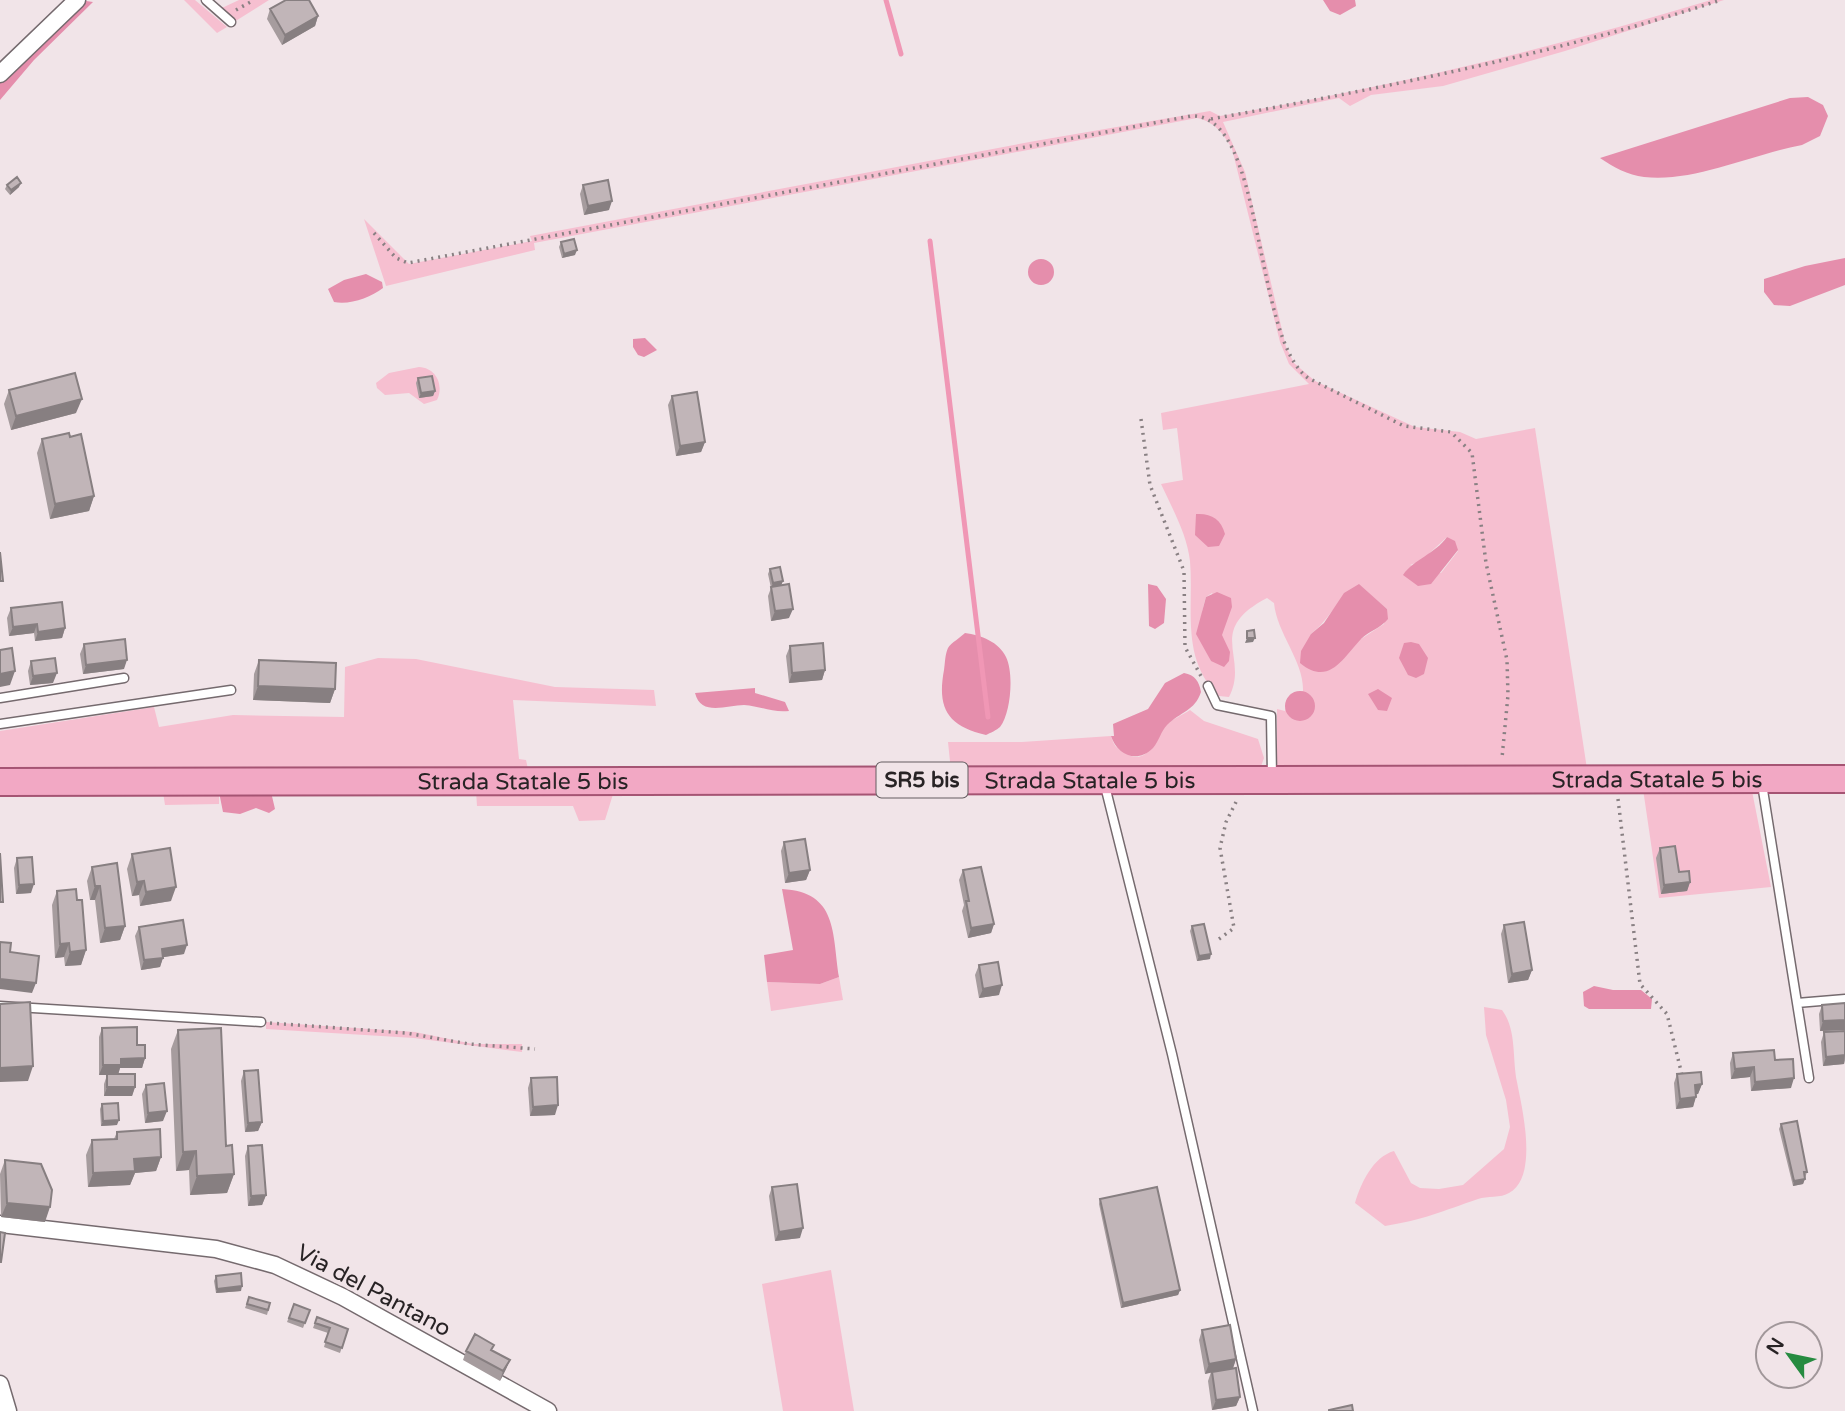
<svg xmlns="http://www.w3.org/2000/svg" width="1845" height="1411" viewBox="0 0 1845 1411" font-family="'Varela Round',sans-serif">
<rect width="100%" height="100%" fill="#f1e4e8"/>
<path fill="#f6bfd0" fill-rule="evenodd" d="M184 0H195L227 27 217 33Z
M239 0H269L234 22 215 7H224Z
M1711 0H1724L1565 51 1443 86 1371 95 1350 106 1339 98 1223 122 1245 172 1286 347 1294 363 1315 381 1415 427 1460 432 1476 439 1535 428 1587 769 1277 772V709L1285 711 1290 694 1303 691C1304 661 1277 634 1274 603L1267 598C1204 631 1250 657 1229 697L1219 696C1180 659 1194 608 1190 561 1187 534 1172 508 1161 484L1183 480 1177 428 1163 430 1161 413 1309 384 1289 364 1280 342 1232 149C1224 134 1215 122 1197 118L534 243 535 250 386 286 364 219 409 264 532 241 530 236 1035 141 1210 111 1220 116C1386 88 1550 49 1711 0ZM1447 537 1458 551 1441 573 1410 565 1421 561ZM1359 585 1387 609 1384 624 1361 639 1311 634C1330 619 1338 597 1359 585ZM1212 593 1225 622 1211 661C1201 640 1198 620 1206 597Z
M419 367C437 368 444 386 437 400L424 404 409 393 385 395 377 388 376 383 389 373Z
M378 658 416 659 555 687 654 690 656 706 513 700 519 759 526 760 528 769H0V731L154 707 159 727 233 715 344 717 345 667Z
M1190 710 1204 721 1258 739 1264 758 1260 769 951 771 948 742H1022L1111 736C1114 746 1116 748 1125 753 1148 768 1155 737 1166 725 1172 719 1183 715 1190 710Z
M1643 789 1752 791 1771 887 1659 898Z
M476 791H614L605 820 579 821 573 806H477Z
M163 792H219V804L165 805Z
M839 977 843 1000 771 1011 767 982 820 984Z
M1484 1007 1502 1010C1517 1030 1512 1058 1517 1082 1522 1108 1539 1177 1509 1193 1501 1198 1487 1196 1478 1199 1443 1211 1423 1220 1385 1226L1355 1203C1361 1183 1373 1157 1394 1151L1411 1183 1420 1188 1439 1189 1463 1185 1504 1149 1510 1127 1506 1100 1486 1035Z
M266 1022 415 1032 473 1044H522V1052L414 1038 266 1029Z
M831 1270 854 1411H783L762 1284Z"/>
<path fill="#e58eac" d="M79 0 93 2 34 60 0 100V76Z
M1323 0H1355L1356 6 1340 15 1330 11Z
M1808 97 1823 105 1828 116 1820 136 1802 145C1753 154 1693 183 1644 177 1628 175 1613 167 1600 158L1790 98Z
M1845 258V285L1790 306 1774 305 1764 292V279L1805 266Z
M1028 272a13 13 0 1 1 26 0a13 13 0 1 1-26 0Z
M366 274 382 282 383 288C370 298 350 305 334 302L328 289 344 280Z
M645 338 657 350 644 357 638 355 633 347V339Z
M1196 514C1211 513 1221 519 1225 534L1219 546 1208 547 1195 535Z
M1447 537 1455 541 1458 550 1431 584 1418 586 1403 575C1414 559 1435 554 1447 537Z
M1148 584 1157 586 1166 599 1164 623 1155 629 1149 626Z
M1359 584 1387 609 1388 619C1381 628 1369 631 1361 639 1343 658 1329 687 1300 663L1301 651 1311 634 1324 623 1344 593Z
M1217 592 1231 598 1232 607 1222 635 1230 652 1229 661 1224 667 1211 661 1196 634 1206 597Z
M965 633C981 635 999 642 1006 657 1014 673 1011 713 1000 727 997 730 990 733 986 735 947 726 937 708 944 670 945 664 945 654 948 648 951 643 961 637 965 633Z
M1411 642 1419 644 1428 658 1424 674 1416 678 1408 675 1399 658 1404 643Z
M1184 673C1195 675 1199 681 1201 692 1195 711 1180 712 1167 725 1161 731 1159 741 1153 748 1137 764 1117 755 1111 736H1114L1113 724 1148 709 1165 683Z
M755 688V693L785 702 789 711C773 713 760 706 744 705 727 705 701 717 695 693Z
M1378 689 1392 698 1387 711 1378 710 1368 694Z
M1285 706a15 15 0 1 1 30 0a15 15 0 1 1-30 0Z
M219 792H271L275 809 269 813 256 808 240 814 223 812Z
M782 889C838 892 832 933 839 977L820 984 767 982 764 955 793 950Z
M1594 986 1613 990H1641L1652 999 1651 1009H1589L1584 1006 1583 992Z"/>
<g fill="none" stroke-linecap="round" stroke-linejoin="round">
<path stroke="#f097b5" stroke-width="5" d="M886 0 901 54
M930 241 988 717"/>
<g stroke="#756a6e" stroke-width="11">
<path id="service" d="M206 0 231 22
M1208 686 1217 705 1271 716 1272 776
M0 698 124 678
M0 724 231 690
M1762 784 1809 1078
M1105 786 1172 1054 1253 1411
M1797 1003 1845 999
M0 1006 261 1022"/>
</g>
<g stroke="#756a6e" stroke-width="19">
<path id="minor" d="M0 74 77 0
M0 1224 216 1249 275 1265 343 1297 548 1411
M0 1384 8 1411"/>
</g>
<g stroke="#a55473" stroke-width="30">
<g id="primary">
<path id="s1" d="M0 782 1845 779"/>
</g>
</g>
<path stroke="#898083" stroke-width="3.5" stroke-dasharray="2 5" stroke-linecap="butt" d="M236 10 254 0
M1211 119C1383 88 1555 54 1721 0
M374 233 396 258 408 263 1191 116C1266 113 1252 337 1308 378L1404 426 1451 432 1472 453 1486 563 1507 660 1508 695 1502 758
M1141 419 1150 485 1184 571 1185 647 1201 676
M1618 799 1640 984 1667 1014 1682 1075
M1219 939 1234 928 1220 848 1226 822 1236 802
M270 1023 406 1033 469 1044 535 1049"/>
<use href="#service" stroke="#fff" stroke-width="8"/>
<use href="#minor" stroke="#fff" stroke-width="16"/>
<use href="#primary" stroke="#f2a8c4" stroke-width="26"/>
</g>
<path fill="#a69c9e" d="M270 9 318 16 315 26 282 45 267 19Z
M7 185 19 187 10 195 5 189Z
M583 185 609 210 584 215 580 194Z
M561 242 575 255 562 258 559 247Z
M418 378 435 391 433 396 419 398 416 383Z
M9 390 76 413 11 430 4 404Z
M672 396 705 442 701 452 676 456 668 405Z
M42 439 94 496 89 511 50 519 37 453Z
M770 569 781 585 789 618 771 621 768 596 771 588 768 574Z
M11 608 65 628 62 638 35 641 34 633 9 636 7 618Z
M84 644 124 669 83 674 80 654Z
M790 646 825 670 822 680 789 683 786 656Z
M259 660 335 689 330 703 253 700 254 674Z
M31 661 53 683 30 685 28 671Z
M784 842 810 870 806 880 785 883 781 851Z
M1660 848 1679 872 1690 882 1687 891 1661 894 1656 858Z
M132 854 171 901 140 906 139 895 132 896 127 869Z
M17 858 31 893 16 894 14 868Z
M92 867 125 926 120 940 100 943 95 900H90L87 881Z
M963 870 994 924 991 933 968 938 962 911 964 905 959 880Z
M57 891 77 900 86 950 81 965 65 966 64 957 55 958 52 905Z
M1504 925 1532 970 1528 980 1508 983 1501 934Z
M1192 926 1210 959 1197 961 1190 931Z
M139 927 184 954 163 957 160 967 141 970 135 936Z
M979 965 999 995 979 998 975 975Z
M1845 1003V1030L1820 1031 1819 1014 1822 1005Z
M102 1028 137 1045 145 1058 142 1068H120L118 1074 135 1087 132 1096H104V1084L107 1075H99V1037Z
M178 1030 226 1146 234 1174 227 1193 190 1195 189 1170 176 1171 171 1049Z
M1845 1031V1060L1844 1064 1823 1066 1821 1042 1824 1032Z
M1733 1053 1775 1060 1791 1088 1751 1091 1750 1077 1731 1079 1730 1063Z
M244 1071 262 1122 258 1131 245 1132 241 1081Z
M1677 1074 1702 1084 1698 1094H1696L1693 1107 1676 1109 1674 1083Z
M531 1078 555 1115 530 1116 528 1088Z
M146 1085 163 1121 145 1123 142 1094Z
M102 1104 117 1125 101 1126 100 1109Z
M1781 1124 1807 1172 1803 1184 1793 1186 1779 1129Z
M117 1132 161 1157 156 1171 135 1173 130 1185 88 1187 86 1155 92 1140 114 1139Z
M248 1146 266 1195 262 1205 248 1206 245 1156Z
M5 1160 45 1222 1 1217 0 1174Z
M772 1187 800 1238 775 1241 769 1196Z
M1100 1199 1180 1290 1178 1295 1121 1308 1099 1204Z
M216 1276 241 1291 216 1293 214 1281Z
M249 1297 270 1303 267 1315 245 1308Z
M294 1304 310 1310 303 1328 287 1322Z
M317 1317 348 1329 340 1353 324 1347 328 1333 313 1328Z
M1202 1330 1236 1359 1233 1368 1240 1397 1236 1406 1212 1410 1208 1381 1211 1372 1205 1374 1199 1340Z
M494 1345 492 1350 510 1360 506 1369 500 1381 463 1360 466 1351Z"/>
<path fill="#877f81" d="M318 16 315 26 282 45 285 35Z
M21 183 19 187 10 195 11 190Z
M612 201 609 210 584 215 588 206Z
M577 250 575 255 562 258 564 254Z
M435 391 433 396 419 398 421 393Z
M82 399 76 413 11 430 16 416Z
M705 442 701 452 676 456 680 446Z
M94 496 89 511 50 519 55 504Z
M783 581 781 586 771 588 773 583Z
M793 609 789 618 771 621 775 611Z
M37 624 34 633 9 636 13 627Z
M65 628 62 638 35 641 38 632Z
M1247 638H1255L1253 642 1245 643Z
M127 660 124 669 83 674 86 665Z
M825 670 822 680 789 683 792 673Z
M15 671 10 685 0 687V674Z
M57 673 53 683 30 685 33 676Z
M258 686 335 689 330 703 253 700Z
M810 870 806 880 785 883 789 873Z
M144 881 139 895 132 896 137 882Z
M1690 882 1687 891 1661 894 1664 885Z
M34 884 31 893 16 894 19 885Z
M95 886H100L95 900H90Z
M176 887 171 901 140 906 146 892Z
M994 924 991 933 968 938 971 928Z
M125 926 120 940 100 943 105 928Z
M69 943 64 957 55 958 60 944Z
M187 945 184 954 158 958 162 949Z
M86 950 81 965 65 966 70 952Z
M1211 954 1210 959 1197 961 1199 956Z
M163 958 160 967 141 970 144 960Z
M1532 970 1528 980 1508 983 1512 974Z
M0 979 36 983 32 993 0 989Z
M1002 985 999 995 979 998 983 989Z
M1845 1020V1030L1820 1031 1823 1021Z
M1845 1055 1844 1064 1823 1066 1826 1057Z
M145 1058 142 1068H120L118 1075H99L103 1065 121 1059Z
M33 1066 28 1081 0 1082V1068Z
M1754 1067 1750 1077 1731 1079 1735 1069Z
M1794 1078 1791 1088 1751 1091 1755 1082Z
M1702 1084 1698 1094 1692 1095 1695 1085Z
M107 1087H135L132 1096H104Z
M1696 1097 1693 1107 1676 1109 1680 1099Z
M558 1105 555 1115 530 1116 533 1107Z
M167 1111 163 1121 145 1123 148 1113Z
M119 1120 117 1125 101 1126 103 1121Z
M262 1122 258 1131 245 1132 248 1123Z
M196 1151 189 1170 176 1171 183 1152Z
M161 1157 156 1171 135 1173 130 1185 88 1187 93 1173 134 1159Z
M234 1174 227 1193 190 1195 197 1176Z
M1805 1179 1803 1184 1793 1186 1794 1181Z
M266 1195 262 1205 248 1206 251 1196Z
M7 1203 50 1207 45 1222 1 1217Z
M803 1228 800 1238 775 1241 779 1232Z
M242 1286 241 1291 216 1293 217 1289Z
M1180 1290 1178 1295 1121 1308 1123 1303Z
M1236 1359 1233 1368 1205 1374 1209 1364Z
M510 1360 506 1369 500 1381 503 1371Z
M1240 1397 1236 1406 1212 1410 1216 1400Z"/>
<path fill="#c1b5b8" stroke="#877f81" stroke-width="2" d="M286 0H309L318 16 285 35 270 9Z
M17 177 21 183 11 190 7 185Z
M608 180 612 201 588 206 583 185Z
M574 239 577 250 564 254 561 242Z
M75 373 82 399 16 416 9 390Z
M432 376 435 391 421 393 418 378Z
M697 392 705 442 680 446 672 396Z
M69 433 70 437 81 434 94 496 55 504 42 439Z
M0 552 3 581H0Z
M780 567 783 581 773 583 770 569Z
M789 584 793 609 775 611 771 587Z
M62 602 65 628 38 632 37 624 13 627 11 608Z
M1254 630 1255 638H1247V631Z
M125 639 127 660 86 665 84 644Z
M823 643 825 670 792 673 790 646Z
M12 648 15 671 0 674V650Z
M55 658 57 673 33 676 31 661Z
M259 660 336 663 335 689 258 686Z
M805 839 810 870 789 873 784 842Z
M1675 846 1679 872 1689 871 1690 882 1664 885 1660 848Z
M170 848 176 887 146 892 144 881 137 882 132 854Z
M0 853 3 902H0Z
M32 857 34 884 19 885 17 858Z
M117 863 125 926 105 928 100 886H95L92 867Z
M981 867 994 924 971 928 966 901H969L963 870Z
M76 889 77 900H82L86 950 70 952 69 943 60 944 57 891Z
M183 920 187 945 162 949 163 958 144 960 139 927Z
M1524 922 1532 970 1512 974 1504 925Z
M1204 924 1211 954 1199 956 1192 926Z
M0 942 11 943 10 952 39 956 36 983 0 979Z
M998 962 1002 985 983 989 979 965Z
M30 1002 33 1066 0 1068V1004Z
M1845 1003V1020L1823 1021 1822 1005Z
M137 1027V1045H145V1058L121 1059V1065H103L102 1028Z
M221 1028 226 1146 232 1145 234 1174 197 1176 196 1151 183 1152 178 1030Z
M1845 1031V1055L1826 1057 1824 1032Z
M1774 1050 1775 1060 1793 1059 1794 1078 1755 1082 1754 1067 1735 1069 1733 1053Z
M258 1070 262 1122 248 1123 244 1071Z
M1701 1072 1702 1084 1695 1085 1696 1097 1680 1099 1677 1074Z
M107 1074H135V1087H107Z
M557 1077 558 1105 533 1107 531 1078Z
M164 1083 167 1111 148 1113 146 1085Z
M118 1103 119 1120 103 1121 102 1104Z
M1797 1121 1807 1172H1804L1805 1179 1794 1181 1781 1124Z
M160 1129 161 1157 134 1159 135 1171 93 1173 92 1140 117 1139V1132Z
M262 1145 266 1195 251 1196 248 1146Z
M5 1160 41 1164 52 1190 50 1207 7 1203Z
M797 1184 803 1228 779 1232 772 1187Z
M1157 1187 1180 1290 1123 1303 1100 1199Z
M0 1232 5 1233 1 1262H0Z
M241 1273 242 1286 217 1289 216 1276Z
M249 1297 270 1303 268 1310 247 1304Z
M294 1304 310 1310 305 1323 289 1318Z
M317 1317 348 1329 342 1348 325 1342 330 1328 315 1323Z
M1230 1325 1236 1359 1209 1364 1202 1330Z
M475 1334 494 1345 491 1350 510 1360 503 1371 466 1351Z
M1236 1368 1240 1397 1216 1400 1212 1372Z
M1352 1405 1353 1411H1329V1410Z"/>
<g text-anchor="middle" stroke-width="7" stroke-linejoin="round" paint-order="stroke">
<rect fill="#f1e4e8" stroke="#645d60" stroke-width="2" x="876.5" y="762.5" width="91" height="35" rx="5"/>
<g font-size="21" font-weight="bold" fill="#282325">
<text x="922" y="787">SR5 bis</text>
</g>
<g font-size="23" fill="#282325" stroke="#f1e4e8">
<text dy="8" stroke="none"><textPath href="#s1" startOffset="1090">Strada Statale 5 bis</textPath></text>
<text dy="8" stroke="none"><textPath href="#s1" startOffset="1657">Strada Statale 5 bis</textPath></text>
<text dy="8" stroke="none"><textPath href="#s1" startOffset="523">Strada Statale 5 bis</textPath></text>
<text transform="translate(374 1290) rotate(28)" y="8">Via del Pantano</text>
</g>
</g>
<g transform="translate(1789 1355) rotate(303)"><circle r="33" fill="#f1e4e8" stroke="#a1979a" stroke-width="2"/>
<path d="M0-5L12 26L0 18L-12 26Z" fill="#268b40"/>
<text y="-10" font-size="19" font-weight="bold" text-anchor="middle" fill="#282325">N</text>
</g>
</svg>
